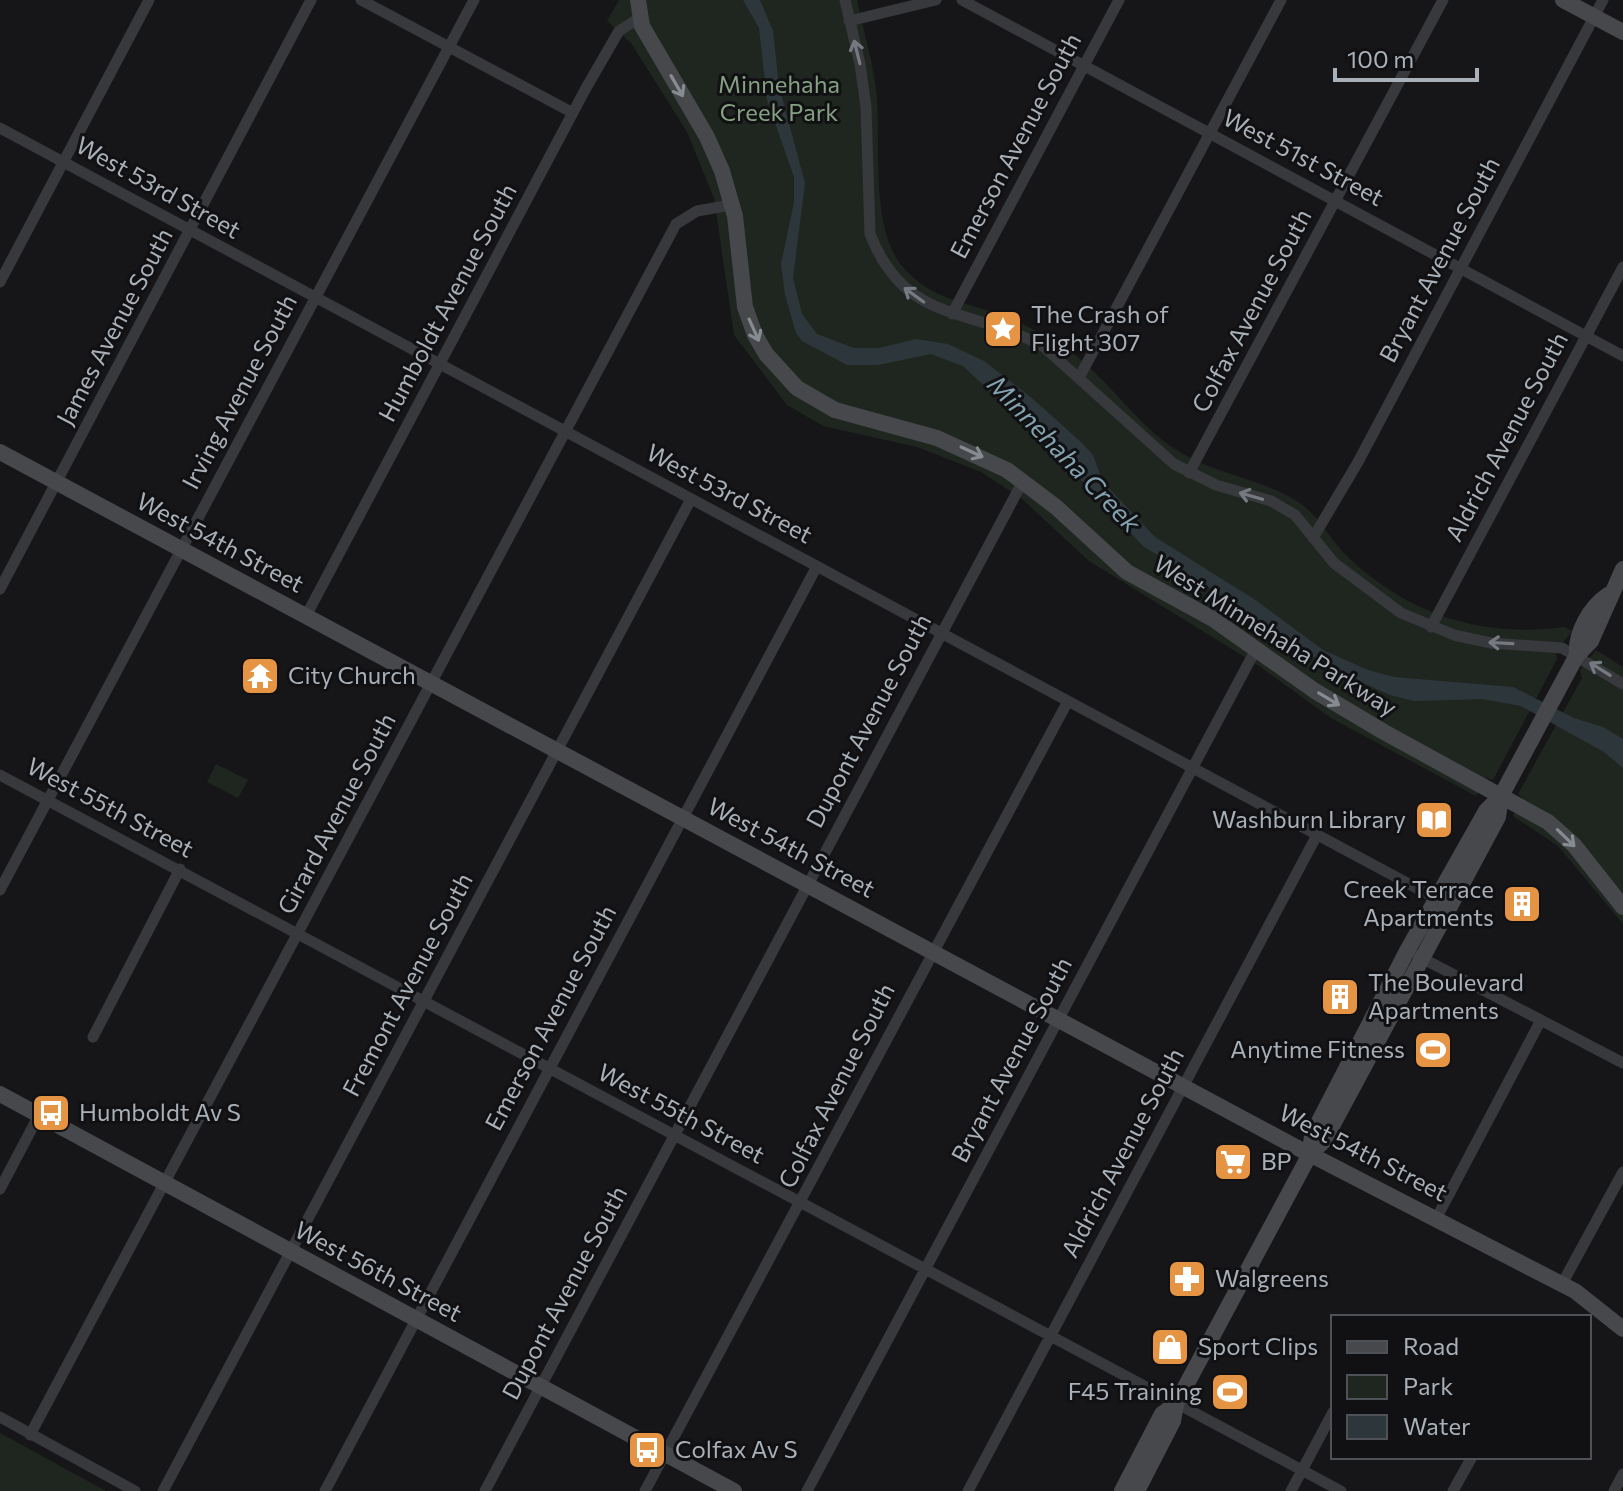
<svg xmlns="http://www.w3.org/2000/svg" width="1623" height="1491" viewBox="0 0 1623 1491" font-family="Commissioner,sans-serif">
<rect width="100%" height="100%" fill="#161618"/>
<path fill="#1f261f" d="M619 0H857C863 29 872 59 876 89 882 140 869 226 902 266 929 299 966 302 1003 316 1025 324 1043 334 1062 346 1103 372 1130 417 1169 445 1212 476 1263 477 1301 504 1321 518 1331 542 1349 558 1409 615 1483 638 1565 627L1572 631 1556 652 1557 659 1493 780 1486 778 1476 796 1331 718 1256 664 1089 561 1021 498 981 472 917 447 823 426 787 405 734 335 714 198 687 132 631 43 607 21Z
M1596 650 1623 667V924L1558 846 1513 816 1522 798 1518 794 1582 678 1580 670Z
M216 764 248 780 238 798 207 782Z
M0 1433 106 1491H0Z"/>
<path fill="#2d373b" d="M743 0H760L773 31 779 86 805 183 793 278 802 314 817 334 854 348H879L916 339 948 344 984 361 1033 399 1082 443 1093 455 1103 482 1155 537 1257 601 1323 650 1368 670 1394 677 1513 687 1574 718 1603 727 1623 739V768L1604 752 1521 706 1482 699 1414 701 1390 695 1325 666 1305 650 1269 633 1213 590 1143 546 1055 452 963 366 931 354 878 365H847L802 341 796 333 785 295 781 264 794 202V177L767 100 759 28Z"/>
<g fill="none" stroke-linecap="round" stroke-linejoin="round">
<path stroke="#38393d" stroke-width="11" d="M361 0 573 113
M845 0 860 64 866 107 870 234C906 326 972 306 1044 347L1174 464 1216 485 1271 501 1295 515 1334 563 1401 613 1454 635 1491 643 1562 648 1623 684
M962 0 1623 356
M849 21 936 0
M0 128 1437 899
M0 282 149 0
M952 314 1119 0
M1080 376 1281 0
M1189 473 1443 0
M1313 538 1358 462 1603 0
M0 589 311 0
M306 616 586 88 619 31 639 18
M1431 627 1623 267
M0 775 1341 1491
M0 890 474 0
M1418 956 1623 1063
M93 1037 180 869
M0 1189 39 1115
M1436 1219 1541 1020
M1562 1284 1623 1172
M0 1417 135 1491
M30 1435 676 224 697 211 731 205
M163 1491 691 499
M325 1491 817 566
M485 1491 1023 481
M645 1491 1068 701
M807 1491 1256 649
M968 1491 1317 835
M1291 1491 1333 1412
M1453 1491 1472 1457
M1614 1491 1623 1474"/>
<path stroke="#46484c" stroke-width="16" d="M638 0 642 26 707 137 722 171 735 216 745 307 755 335 766 354 797 388 835 410 937 438 1007 470 1056 507 1127 572 1213 619 1315 691 1384 732 1548 822 1574 845 1623 907
M1563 0 1623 32
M0 452 1292 1145 1575 1291 1623 1329
M1577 655C1575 633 1590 607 1608 595
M0 1094 734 1491
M1310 1154 1312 1135 1407 951 1486 811 1501 796 1577 655 1591 641 1623 569
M1122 1491 1162 1414 1176 1404
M1137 1491 1173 1421 1176 1404 1310 1154 1324 1141 1498 817 1501 796"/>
</g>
<defs><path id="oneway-shaft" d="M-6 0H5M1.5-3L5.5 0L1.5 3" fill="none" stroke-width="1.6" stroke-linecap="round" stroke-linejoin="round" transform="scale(2)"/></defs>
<g stroke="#767a80">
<use href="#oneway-shaft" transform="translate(857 52) rotate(-104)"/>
<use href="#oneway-shaft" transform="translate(914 295) rotate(-144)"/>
<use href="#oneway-shaft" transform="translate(1251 496) rotate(-164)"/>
<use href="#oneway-shaft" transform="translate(1501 643) rotate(-177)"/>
<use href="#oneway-shaft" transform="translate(1600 669) rotate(-148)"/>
</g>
<g stroke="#868c92">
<use href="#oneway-shaft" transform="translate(677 86) rotate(60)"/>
<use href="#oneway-shaft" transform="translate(754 330) rotate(66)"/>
<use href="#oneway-shaft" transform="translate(972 452) rotate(25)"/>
<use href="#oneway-shaft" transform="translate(1329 699) rotate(31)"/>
<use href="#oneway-shaft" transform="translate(1566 838) rotate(44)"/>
</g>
<defs>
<g id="sight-square" transform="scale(2)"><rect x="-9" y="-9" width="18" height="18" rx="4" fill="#e49443" stroke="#111113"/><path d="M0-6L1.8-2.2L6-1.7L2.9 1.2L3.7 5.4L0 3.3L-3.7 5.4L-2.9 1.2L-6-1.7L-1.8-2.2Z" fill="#fff"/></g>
<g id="temple-square" transform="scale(2)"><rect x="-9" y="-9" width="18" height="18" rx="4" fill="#e49443" stroke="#111113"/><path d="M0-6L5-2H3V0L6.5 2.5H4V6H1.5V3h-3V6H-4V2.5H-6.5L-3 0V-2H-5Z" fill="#fff"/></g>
<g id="library-square" transform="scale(2)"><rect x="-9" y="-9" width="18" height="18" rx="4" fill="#e49443" stroke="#111113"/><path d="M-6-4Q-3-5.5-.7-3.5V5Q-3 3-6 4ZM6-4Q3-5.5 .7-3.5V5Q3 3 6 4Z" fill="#fff"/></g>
<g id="building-square" transform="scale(2)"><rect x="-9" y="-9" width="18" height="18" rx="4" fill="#e49443" stroke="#111113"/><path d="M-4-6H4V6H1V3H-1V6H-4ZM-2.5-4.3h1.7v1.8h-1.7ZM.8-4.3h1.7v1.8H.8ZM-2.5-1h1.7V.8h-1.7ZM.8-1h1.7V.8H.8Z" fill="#fff"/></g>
<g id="stadium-square" transform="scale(2)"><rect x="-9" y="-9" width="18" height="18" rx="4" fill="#e49443" stroke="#111113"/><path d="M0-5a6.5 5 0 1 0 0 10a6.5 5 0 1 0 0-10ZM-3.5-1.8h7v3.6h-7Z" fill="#fff"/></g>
<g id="bus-square" transform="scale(2)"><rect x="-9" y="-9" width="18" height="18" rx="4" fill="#e49443" stroke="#111113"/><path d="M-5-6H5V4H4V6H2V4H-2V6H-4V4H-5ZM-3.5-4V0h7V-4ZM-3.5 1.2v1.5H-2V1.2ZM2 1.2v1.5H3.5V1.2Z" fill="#fff"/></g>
<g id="supermarket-square" transform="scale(2)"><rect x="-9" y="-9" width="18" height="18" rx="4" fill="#e49443" stroke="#111113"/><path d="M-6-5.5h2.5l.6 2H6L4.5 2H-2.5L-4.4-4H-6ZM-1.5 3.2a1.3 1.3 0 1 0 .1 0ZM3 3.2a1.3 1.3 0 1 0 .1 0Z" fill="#fff"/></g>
<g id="pharmacy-square" transform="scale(2)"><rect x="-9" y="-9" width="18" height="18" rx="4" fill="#e49443" stroke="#111113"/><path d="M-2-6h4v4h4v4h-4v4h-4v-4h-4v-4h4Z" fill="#fff"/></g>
<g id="shop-square" transform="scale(2)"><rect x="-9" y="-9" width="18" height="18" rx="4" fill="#e49443" stroke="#111113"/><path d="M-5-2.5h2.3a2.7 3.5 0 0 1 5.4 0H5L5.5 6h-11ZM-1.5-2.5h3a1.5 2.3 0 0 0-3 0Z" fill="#fff"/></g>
</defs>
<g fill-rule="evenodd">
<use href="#sight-square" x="1003" y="329"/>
<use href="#temple-square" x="260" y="676"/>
<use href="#library-square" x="1434" y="820"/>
<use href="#building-square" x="1522" y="904"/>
<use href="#building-square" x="1340" y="997"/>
<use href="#stadium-square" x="1433" y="1050"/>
<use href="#bus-square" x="51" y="1113"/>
<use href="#supermarket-square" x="1233" y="1162"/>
<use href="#pharmacy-square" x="1187" y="1279"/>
<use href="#shop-square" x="1170" y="1347"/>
<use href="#stadium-square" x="1230" y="1392"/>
<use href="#bus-square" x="647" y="1450"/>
</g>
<g text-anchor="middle" stroke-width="6" stroke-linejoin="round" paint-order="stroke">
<g font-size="24" fill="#85a082" stroke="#111113">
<text x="779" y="93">Minnehaha<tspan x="779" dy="28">Creek Park</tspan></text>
</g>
<g font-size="24" fill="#a9b0b7" stroke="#111113">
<text transform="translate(1016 146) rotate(-62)" y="8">Emerson Avenue South</text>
<text transform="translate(1303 158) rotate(28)" y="8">West 51st Street</text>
<text transform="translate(158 188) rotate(29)" y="8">West 53rd Street</text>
<text transform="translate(1440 260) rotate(-62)" y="8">Bryant Avenue South</text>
<text transform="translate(448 303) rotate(-62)" y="8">Humboldt Avenue South</text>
<text transform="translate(1252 311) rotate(-62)" y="8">Colfax Avenue South</text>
<text transform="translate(115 327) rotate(-62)" y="8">James Avenue South</text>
<text transform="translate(240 392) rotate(-62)" y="8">Irving Avenue South</text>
<text transform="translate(1507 437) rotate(-62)" y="8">Aldrich Avenue South</text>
<text transform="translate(729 494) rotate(28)" y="8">West 53rd Street</text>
<text transform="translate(220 543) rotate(28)" y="8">West 54th Street</text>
<text transform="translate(1275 636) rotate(32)" y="8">West Minnehaha Parkway</text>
<text transform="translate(869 721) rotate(-62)" y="8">Dupont Avenue South</text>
<text transform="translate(110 808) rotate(28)" y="8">West 55th Street</text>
<text transform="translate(337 814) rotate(-62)" y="8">Girard Avenue South</text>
<text transform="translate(791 848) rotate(28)" y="8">West 54th Street</text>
<text transform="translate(408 985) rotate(-62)" y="8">Fremont Avenue South</text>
<text transform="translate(551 1018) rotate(-62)" y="8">Emerson Avenue South</text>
<text transform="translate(1012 1060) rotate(-62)" y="8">Bryant Avenue South</text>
<text transform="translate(837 1086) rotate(-63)" y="8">Colfax Avenue South</text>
<text transform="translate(681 1114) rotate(28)" y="8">West 55th Street</text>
<text transform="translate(1123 1153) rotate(-62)" y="8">Aldrich Avenue South</text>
<text transform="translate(1363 1153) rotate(27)" y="8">West 54th Street</text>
<text transform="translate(378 1272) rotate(28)" y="8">West 56th Street</text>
<text transform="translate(565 1293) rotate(-62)" y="8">Dupont Avenue South</text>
</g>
<g font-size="24" fill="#a9b0b7" stroke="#111113" text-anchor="start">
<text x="1031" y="323">The Crash of<tspan x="1031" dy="28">Flight 307</tspan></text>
<text x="288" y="684">City Church</text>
<text x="1406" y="828" text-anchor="end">Washburn Library</text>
<text x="1494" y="898" text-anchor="end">Creek Terrace<tspan x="1494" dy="28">Apartments</tspan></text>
<text x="1368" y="991">The Boulevard<tspan x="1368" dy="28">Apartments</tspan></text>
<text x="1405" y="1058" text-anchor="end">Anytime Fitness</text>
<text x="79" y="1121">Humboldt Av S</text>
<text x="1261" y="1170">BP</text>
<text x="1215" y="1287">Walgreens</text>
<text x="1198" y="1355">Sport Clips</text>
<text x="1202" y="1400" text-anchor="end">F45 Training</text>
<text x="675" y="1458">Colfax Av S</text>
</g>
<g font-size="26" font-style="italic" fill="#83a2af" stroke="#111113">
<text transform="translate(1064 454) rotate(46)" y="9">Minnehaha Creek</text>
</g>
</g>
<rect x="1331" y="1315" width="260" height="144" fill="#111113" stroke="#4e5155" stroke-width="2"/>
<rect x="1347" y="1341" width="40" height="12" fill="#46484c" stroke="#4e5155" stroke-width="2"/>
<text x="1403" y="1355" font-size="24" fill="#a9b0b7">Road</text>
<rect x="1347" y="1375" width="40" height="24" fill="#1f261f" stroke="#4e5155" stroke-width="2"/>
<text x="1403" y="1395" font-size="24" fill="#a9b0b7">Park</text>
<rect x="1347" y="1415" width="40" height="24" fill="#2d373b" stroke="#4e5155" stroke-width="2"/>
<text x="1403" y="1435" font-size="24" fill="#a9b0b7">Water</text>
<path d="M1335 68v12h142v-12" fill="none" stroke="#a9b0b7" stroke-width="4"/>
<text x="1347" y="68" font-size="24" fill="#a9b0b7" stroke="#111113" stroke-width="6" paint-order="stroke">100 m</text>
</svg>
